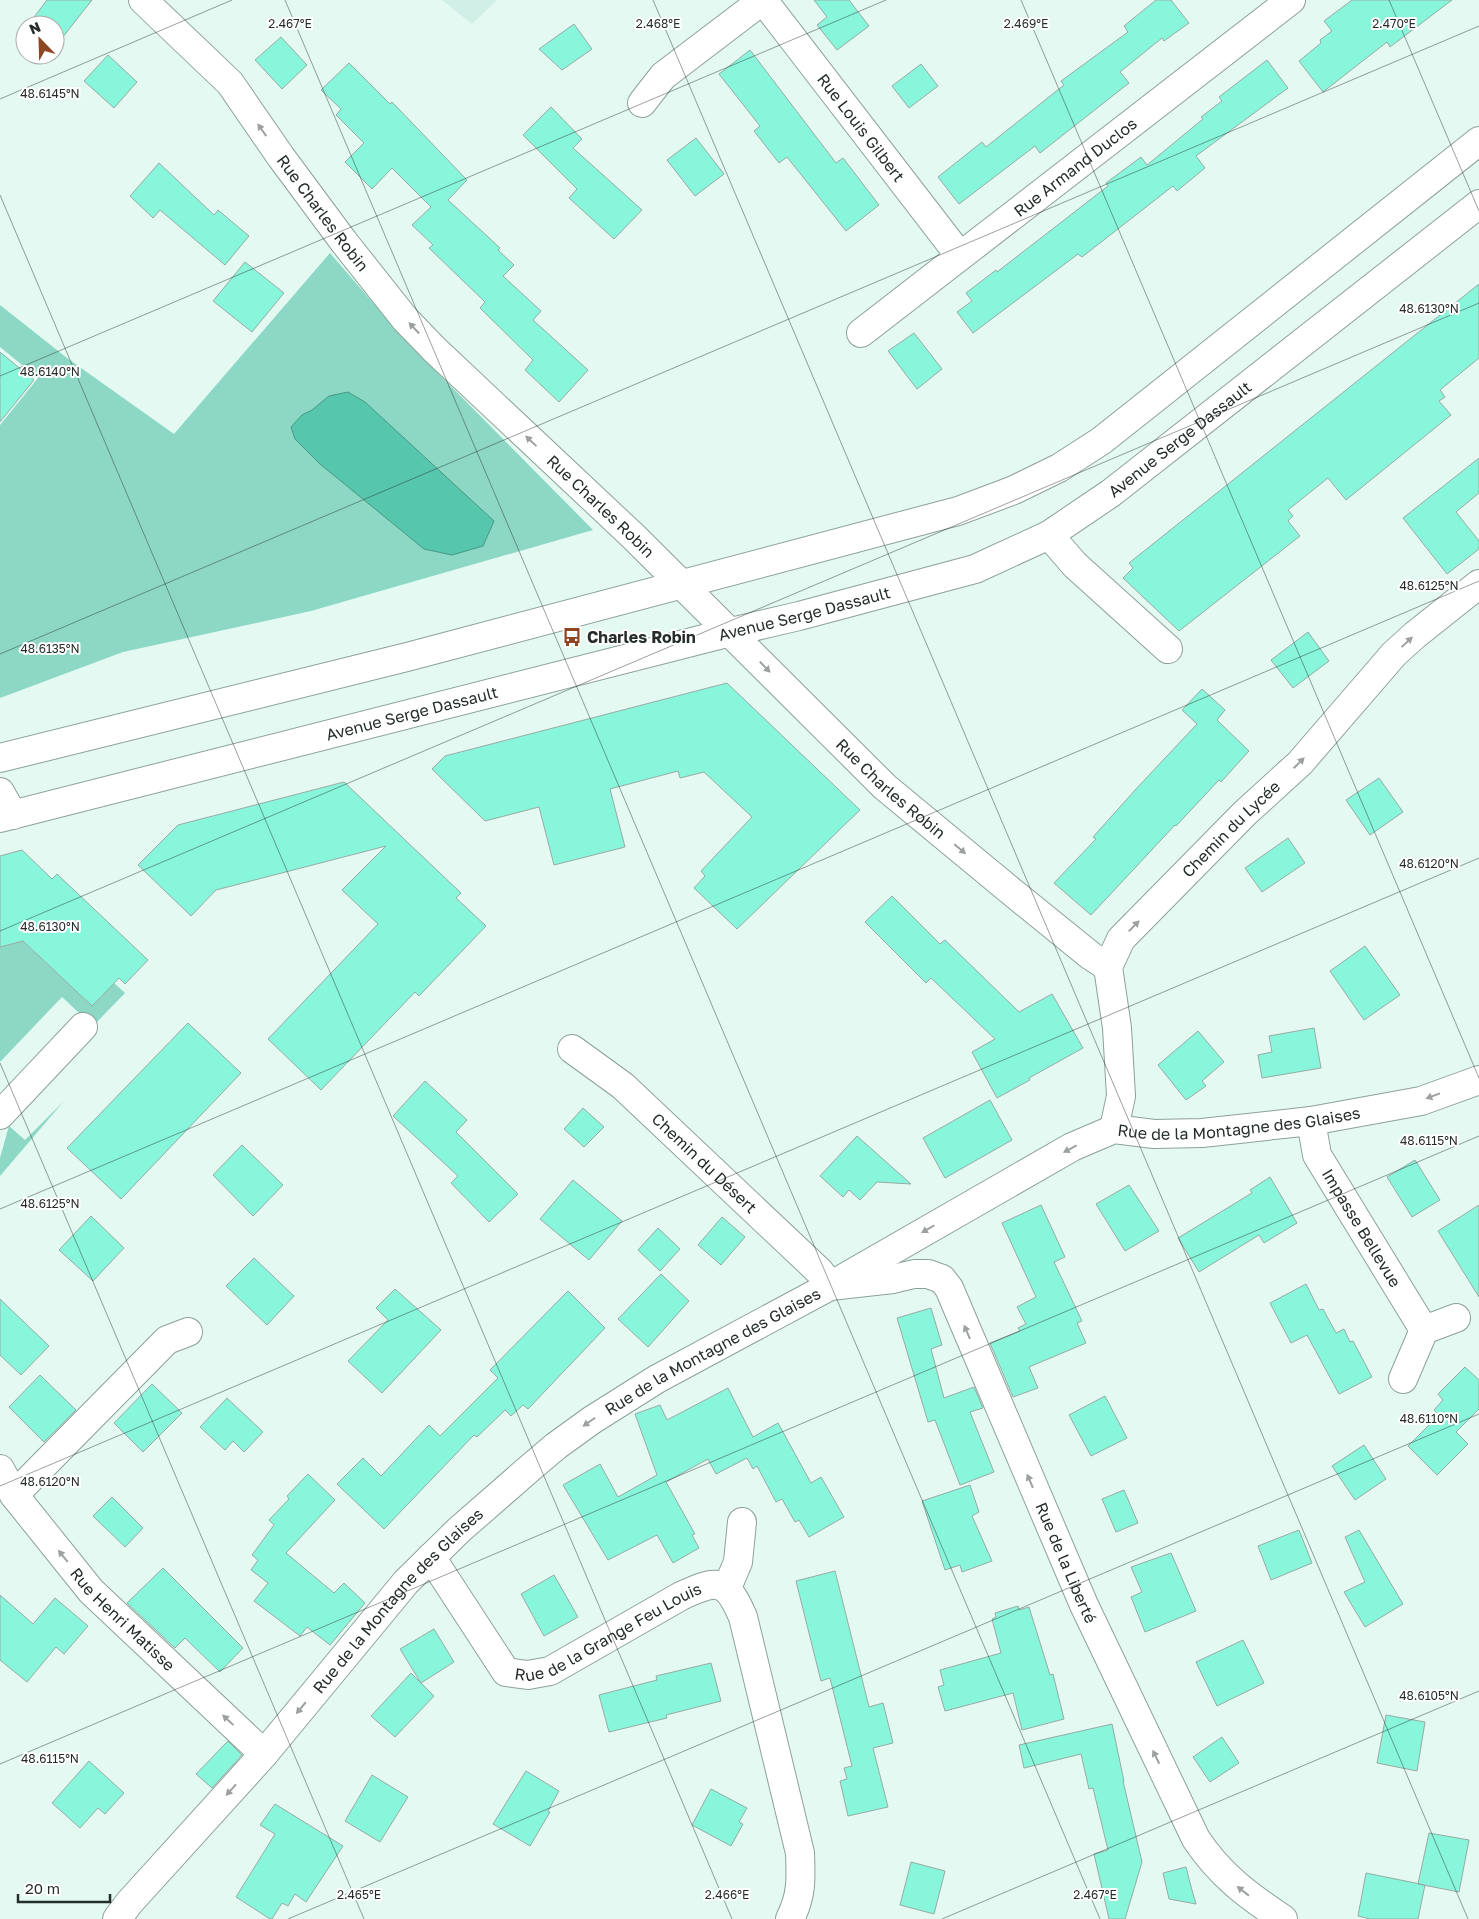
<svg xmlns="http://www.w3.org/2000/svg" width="1479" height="1919" viewBox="0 0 1479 1919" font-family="'Golos Text',sans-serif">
<rect width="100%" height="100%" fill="#e3f9f2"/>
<path fill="#d1efe6" d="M442 0H497L472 24Z"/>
<path fill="#8cd8c4" d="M330 253 406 341 593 530 311 611 123 652 0 698V425L38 378 0 347V305L67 358 174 434Z
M23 941 92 1006 114 983 125 993 93 1026 62 997 0 1062V947Z
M64 1101 0 1176V1158L9 1126 25 1140Z"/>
<path fill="#56c6ac" stroke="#479885" d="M348 392 365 402 494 521 483 546 452 555 424 549 320 464 295 439 291 427 302 415 312 410 329 396Z"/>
<path fill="#88f6db" stroke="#97aba5" d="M47 0H92L55 47V25H28Z
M814 0H849L869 26 837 50 817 25 827 17Z
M1156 0H1171L1189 23 1164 41 1162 38 1120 72 1129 83 1040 153 1035 146 959 204 938 177 982 142 986 147 1064 85 1061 81 1128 32 1124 26Z
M1352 0H1452L1390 47 1387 42 1323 92 1299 61 1321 43 1320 40 1332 31 1324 21Z
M574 24 592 49 562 70 539 49Z
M281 37 307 65 282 89 255 60Z
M750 50 836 163 843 158 879 205 846 231 787 157 779 163 754 131 760 126 719 74Z
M108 55 137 82 114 108 84 81Z
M1267 60 1288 88 1196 156 1205 168 1177 191 1173 186 1082 257 1078 254 973 333 957 312 972 301 966 293 996 270 997 272 1108 186 1106 183 1141 157 1147 165 1203 119 1201 117 1222 101 1219 97Z
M349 63 390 104 392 102 467 180 448 200 500 248 498 250 514 265 503 276 541 311 533 320 588 370 559 402 525 370 533 360 480 308 485 302 429 248 433 245 412 225 431 207 392 168 372 189 345 162 364 143 336 115 341 109 321 90Z
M921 64 938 86 909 108 892 86Z
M551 107 582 139 573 148 642 210 614 239 569 198 577 189 523 135Z
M696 138 724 174 695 196 667 160Z
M159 163 214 215 218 210 249 236 225 265 160 210 153 218 130 196Z
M245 262 284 293 252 332 213 301Z
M1479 284V358L1440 390 1445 397 1439 401 1451 415 1346 500 1328 478 1288 510 1293 516 1288 521 1300 536 1179 631 1123 578 1133 568 1129 563Z
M914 333 942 369 917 389 888 351Z
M0 352 34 380 0 422Z
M1479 458V493L1456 512 1479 541V549L1447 574 1403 518Z
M1308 632 1329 661 1293 688 1271 660Z
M727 683 860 810 737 929 694 888 705 876 701 871 752 817 704 772 680 778 678 771 610 789 625 847 554 865 539 807 485 821 432 769 445 756Z
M1202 689 1225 710 1217 720 1249 751 1221 782 1219 780 1176 826 1175 825 1091 915 1054 883 1096 839 1093 837 1136 789 1197 724 1182 710Z
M1379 778 1403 812 1370 835 1346 800Z
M344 782 461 893 456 898 486 926 419 996 415 992 321 1090 268 1039 378 924 342 890 386 846 216 890 191 916 138 865 178 825Z
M1288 838 1305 863 1262 892 1245 868Z
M22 850 52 879 57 874 148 960 125 984 119 978 92 1006 23 941 0 947V856Z
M892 896 940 944 945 940 1019 1012 1052 994 1083 1048 1029 1078 1030 1080 997 1098 972 1052 995 1039 931 978 926 983 865 922Z
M1365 946 1400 995 1364 1020 1330 971Z
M188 1023 241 1073 121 1199 67 1148Z
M1314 1028 1321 1068 1262 1078 1258 1055 1272 1052 1269 1036Z
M1198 1031 1224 1062 1202 1081 1206 1086 1186 1100 1158 1065Z
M425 1081 467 1120 456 1132 518 1194 489 1222 451 1183 458 1176 393 1116Z
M990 1100 1012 1140 945 1178 923 1138Z
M583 1108 604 1127 584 1147 564 1129Z
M857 1136 911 1184 877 1182 860 1200 849 1190 843 1197 820 1176Z
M242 1145 283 1185 253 1216 213 1175Z
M1415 1160 1440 1200 1412 1217 1387 1177Z
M1270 1177 1297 1223 1264 1243 1259 1235 1199 1272 1178 1238 1252 1193 1250 1190Z
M573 1180 622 1221 589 1260 540 1219Z
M1129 1185 1159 1231 1125 1251 1096 1204Z
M1041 1205 1065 1257 1054 1262 1082 1321 1077 1323 1086 1343 1029 1367 1038 1388 1013 1397 990 1343 1020 1331 1018 1328 1026 1324 1017 1307 1036 1297 1002 1223Z
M1479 1205V1297L1438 1231Z
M91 1216 124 1248 93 1281 59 1250Z
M722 1217 745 1237 721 1265 698 1245Z
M658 1228 680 1249 660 1271 638 1250Z
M254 1258 294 1296 267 1325 226 1286Z
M661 1274 689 1301 648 1347 618 1319Z
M1306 1284 1319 1310 1323 1309 1336 1333 1344 1329 1350 1342 1353 1341 1372 1377 1339 1394 1307 1335 1291 1343 1270 1303Z
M395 1289 441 1330 382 1393 348 1361 388 1320 376 1308Z
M568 1291 605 1328 528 1409 523 1405 511 1416 505 1410 477 1437 474 1435 384 1529 337 1484 363 1458 381 1476 429 1425 440 1436 498 1378 490 1370Z
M0 1299 49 1346 21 1375 0 1355Z
M931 1308 942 1345 931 1349 944 1398 974 1387 983 1408 970 1412 994 1472 960 1485 935 1420 928 1422 897 1318Z
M1465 1367 1479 1380V1409L1456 1432 1468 1444 1437 1475 1408 1446 1439 1415 1434 1410 1443 1400 1438 1394Z
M40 1375 76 1410 44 1442 9 1407Z
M152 1384 182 1413 143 1452 114 1423Z
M728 1388 753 1437 778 1423 811 1483 821 1477 844 1517 809 1537 799 1520 795 1522 782 1499 776 1502 757 1466 753 1469 747 1458 716 1474 708 1459 666 1482 695 1534 692 1535 699 1548 673 1563 657 1535 608 1560 563 1485 600 1464 618 1497 657 1475 635 1414 660 1405 667 1420Z
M1105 1396 1127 1438 1091 1456 1069 1415Z
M227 1398 263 1432 244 1452 233 1441 225 1450 200 1427Z
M1364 1445 1386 1479 1355 1500 1332 1466Z
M308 1474 335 1500 286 1553 334 1593 344 1583 365 1603 330 1645 307 1627 300 1636 254 1601 268 1583 251 1570 258 1560 252 1555 274 1525 269 1520 289 1499 287 1496Z
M970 1485 979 1512 972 1516 992 1561 962 1572 960 1565 945 1570 922 1501Z
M1124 1490 1138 1523 1116 1532 1102 1499Z
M112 1497 143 1528 125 1547 93 1516Z
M1299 1530 1312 1563 1271 1580 1258 1546Z
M1359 1530 1403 1604 1365 1627 1344 1592 1365 1582 1345 1537Z
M1171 1553 1196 1611 1145 1632 1131 1597 1142 1592 1131 1567Z
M163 1568 243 1648 220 1672 185 1638 175 1648 127 1603Z
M835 1571 869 1707 883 1703 893 1743 873 1748 888 1807 848 1816 840 1781 847 1779 844 1768 852 1766 830 1678 821 1681 796 1581Z
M554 1575 578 1617 544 1636 521 1594Z
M0 1595 33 1624 55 1598 88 1626 64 1654 56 1647 27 1682 0 1660Z
M1018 1606 1019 1610 1029 1607 1050 1675 1053 1674 1064 1719 1022 1730 1013 1693 945 1711 938 1687 944 1685 940 1670 1001 1653 992 1619 996 1617 995 1613Z
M434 1629 454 1662 421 1683 400 1649Z
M1243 1640 1264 1683 1217 1706 1196 1662Z
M711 1663 721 1701 666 1715 667 1718 609 1732 599 1695 657 1680 656 1676Z
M411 1673 434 1696 395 1737 371 1716Z
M1386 1715 1425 1722 1417 1771 1377 1763Z
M1112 1724 1124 1781H1123L1142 1862 1125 1919H1109L1094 1854 1108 1850 1093 1788 1089 1789 1081 1754 1024 1768 1019 1745Z
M1222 1737 1239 1763 1210 1782 1193 1757Z
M228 1741 242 1755 212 1788 196 1774Z
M89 1761 124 1793 105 1814 98 1808 80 1828 52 1803Z
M526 1771 559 1791 548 1811 550 1812 530 1846 493 1824Z
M372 1775 408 1797 380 1842 345 1821Z
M711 1789 747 1808 739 1822 743 1824 731 1846 692 1825Z
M275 1804 343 1846 306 1902 295 1894 288 1906 282 1903 272 1919H270L236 1897 275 1834 260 1825Z
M1429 1833 1469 1840 1459 1892 1418 1884Z
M911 1862 945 1871 934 1914 900 1905Z
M1186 1867 1190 1883 1196 1904 1169 1899 1163 1873Z
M1366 1873 1425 1885 1418 1919H1370L1358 1916Z"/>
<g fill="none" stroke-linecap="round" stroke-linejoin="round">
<g stroke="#8da19b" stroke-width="30">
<g id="minor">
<path id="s1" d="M143 0 230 83 281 157 344 242 405 319 435 350 634 537 885 787 1012 892 1091 956 1108 967"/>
<path id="s2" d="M763 0 960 256"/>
<path d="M642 103 663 76 763 0"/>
<path id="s3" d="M861 333 1291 0"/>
<path d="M1049 535 1075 565 1168 649"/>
<path d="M0 758 407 657 958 511 1014 490 1059 468 1101 441 1479 141"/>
<path d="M0 792 13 815"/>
<path id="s4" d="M0 818 731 632 799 616 975 569 1049 535 1111 493 1479 204"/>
<path id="s5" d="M572 1049 623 1086 820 1272 830 1286 893 1279 914 1274H928L942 1279 949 1288 1084 1605 1196 1839C1220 1875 1247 1895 1283 1919"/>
<path d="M0 1115 83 1027"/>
<path id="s6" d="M1311 1121 1317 1155 1424 1330 1403 1379"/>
<path id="s7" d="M1114 1129 1121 1096 1117 1028 1108 967 1121 939 1245 813 1300 763 1394 654 1415 635 1479 584"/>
<path d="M1424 1330 1456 1318"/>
<path id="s8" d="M0 1469 14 1495 91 1591 264 1754"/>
<path d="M14 1495 167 1340 188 1332"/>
<path id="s9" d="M431 1557 506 1672 528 1675 550 1671 681 1596C718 1579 726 1578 743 1617L800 1853C801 1879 802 1895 790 1919"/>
<path d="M727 1588 738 1562 742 1522"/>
<path id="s10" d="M117 1919 129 1903 264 1754 406 1582 459 1530 530 1468 556 1446 592 1420 657 1379 830 1286 1072 1147 1114 1129 1154 1134 1202 1133 1311 1121 1421 1101 1479 1080"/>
</g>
</g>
<use href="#minor" stroke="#fff" stroke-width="28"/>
</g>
<defs><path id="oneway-solid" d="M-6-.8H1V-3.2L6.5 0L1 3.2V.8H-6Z" transform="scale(1.25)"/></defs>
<g fill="#9da0a0">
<use href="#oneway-solid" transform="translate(262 130) rotate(-125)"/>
<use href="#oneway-solid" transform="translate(414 328) rotate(-133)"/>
<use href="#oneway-solid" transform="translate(531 441) rotate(-137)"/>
<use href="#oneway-solid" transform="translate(1407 642) rotate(-43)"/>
<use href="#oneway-solid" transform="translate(765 667) rotate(46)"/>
<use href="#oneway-solid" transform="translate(1299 763) rotate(-45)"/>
<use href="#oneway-solid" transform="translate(960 849) rotate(40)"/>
<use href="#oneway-solid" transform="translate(1134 926) rotate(-46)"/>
<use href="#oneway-solid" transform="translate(1433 1096) rotate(160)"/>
<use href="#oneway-solid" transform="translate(1070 1149) rotate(152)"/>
<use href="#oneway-solid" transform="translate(928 1229) rotate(150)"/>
<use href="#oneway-solid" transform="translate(967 1332) rotate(-113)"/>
<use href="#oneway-solid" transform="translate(589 1422) rotate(145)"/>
<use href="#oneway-solid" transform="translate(1030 1481) rotate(-113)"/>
<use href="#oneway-solid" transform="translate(63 1556) rotate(-129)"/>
<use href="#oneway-solid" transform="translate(301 1708) rotate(130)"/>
<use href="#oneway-solid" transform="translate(228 1720) rotate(-137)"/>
<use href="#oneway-solid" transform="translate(1156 1757) rotate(-116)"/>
<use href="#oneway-solid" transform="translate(231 1790) rotate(132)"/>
<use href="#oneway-solid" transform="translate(1243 1891) rotate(-142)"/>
</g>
<path fill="none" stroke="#252d2b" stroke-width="1" stroke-opacity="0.45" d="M285 0 1100 1919M653 0 1468 1919M1021 0 1479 1078M1389 0 1479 211M0 99 232 0M0 195 732 1919M0 376 886 0M0 654 1479 26M0 931 1479 303M0 1063 364 1919M0 1209 1479 581M0 1486 1479 858M0 1764 1479 1136M288 1919 1479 1414M942 1919 1479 1691"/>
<defs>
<g id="bus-bare" transform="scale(1.5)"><path d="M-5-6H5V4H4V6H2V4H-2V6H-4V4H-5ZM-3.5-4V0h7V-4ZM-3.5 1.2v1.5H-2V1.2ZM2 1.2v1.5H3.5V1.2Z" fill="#8e4625" stroke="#fff" stroke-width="2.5" paint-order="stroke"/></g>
</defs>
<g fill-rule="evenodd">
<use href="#bus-bare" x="572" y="637"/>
</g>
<g text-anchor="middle" stroke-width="4" stroke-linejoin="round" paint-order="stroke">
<g font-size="16" fill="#252d2b" stroke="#fff">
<text dy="6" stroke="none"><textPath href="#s2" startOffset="161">Rue Louis Gilbert</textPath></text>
<text dy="6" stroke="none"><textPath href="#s3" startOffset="271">Rue Armand Duclos</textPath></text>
<text dy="6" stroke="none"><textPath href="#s1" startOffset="280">Rue Charles Robin</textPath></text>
<text dy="6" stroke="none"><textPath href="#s4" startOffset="1250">Avenue Serge Dassault</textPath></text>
<text dy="6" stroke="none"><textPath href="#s1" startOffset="685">Rue Charles Robin</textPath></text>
<text dy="6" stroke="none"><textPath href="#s4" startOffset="830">Avenue Serge Dassault</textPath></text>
<text dy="6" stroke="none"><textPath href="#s4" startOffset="425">Avenue Serge Dassault</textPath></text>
<text dy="6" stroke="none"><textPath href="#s1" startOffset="1090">Rue Charles Robin</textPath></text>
<text dy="6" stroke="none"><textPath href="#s7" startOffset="350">Chemin du Lycée</textPath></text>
<text dy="6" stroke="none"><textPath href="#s10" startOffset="1415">Rue de la Montagne des Glaises</textPath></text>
<text dy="6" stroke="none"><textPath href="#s5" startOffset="175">Chemin du Désert</textPath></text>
<text dy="6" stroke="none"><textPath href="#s6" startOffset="120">Impasse Bellevue</textPath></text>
<text dy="6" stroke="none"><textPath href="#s10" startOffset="830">Rue de la Montagne des Glaises</textPath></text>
<text dy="6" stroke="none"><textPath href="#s5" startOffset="775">Rue de la Liberté</textPath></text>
<text dy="6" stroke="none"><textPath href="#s10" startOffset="425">Rue de la Montagne des Glaises</textPath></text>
<text dy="6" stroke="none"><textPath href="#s8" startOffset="195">Rue Henri Matisse</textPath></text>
<text dy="6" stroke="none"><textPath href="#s9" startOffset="250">Rue de la Grange Feu Louis</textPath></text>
</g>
<g font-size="16" font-weight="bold" fill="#252d2b" stroke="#fff" text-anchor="start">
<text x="587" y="643">Charles Robin</text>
</g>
</g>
<g font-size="12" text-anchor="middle" fill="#252d2b" stroke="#fff" stroke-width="4" stroke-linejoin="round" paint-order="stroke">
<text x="290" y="28">2.467°E</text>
<text x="658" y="28">2.468°E</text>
<text x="1026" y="28">2.469°E</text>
<text x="1394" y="28">2.470°E</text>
<text x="50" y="98">48.6145°N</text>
<text x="1429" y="313">48.6130°N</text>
<text x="50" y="376">48.6140°N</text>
<text x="1429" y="590">48.6125°N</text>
<text x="50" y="653">48.6135°N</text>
<text x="1429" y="868">48.6120°N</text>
<text x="50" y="931">48.6130°N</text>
<text x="1429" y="1145">48.6115°N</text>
<text x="50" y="1208">48.6125°N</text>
<text x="1429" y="1423">48.6110°N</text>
<text x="50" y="1486">48.6120°N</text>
<text x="1429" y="1700">48.6105°N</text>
<text x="50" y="1763">48.6115°N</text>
<text x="359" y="1899">2.465°E</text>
<text x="727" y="1899">2.466°E</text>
<text x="1095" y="1899">2.467°E</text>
</g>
<g transform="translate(40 40) rotate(337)"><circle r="24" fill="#ffffff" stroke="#a8abaa"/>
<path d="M0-4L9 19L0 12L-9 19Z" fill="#8e4625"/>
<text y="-8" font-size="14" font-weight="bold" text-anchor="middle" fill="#252d2b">N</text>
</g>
<path d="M18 1894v8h92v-8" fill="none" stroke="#252d2b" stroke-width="2.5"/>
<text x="25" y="1894" font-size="15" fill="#252d2b" stroke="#ffffff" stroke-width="4" paint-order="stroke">20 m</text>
</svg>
